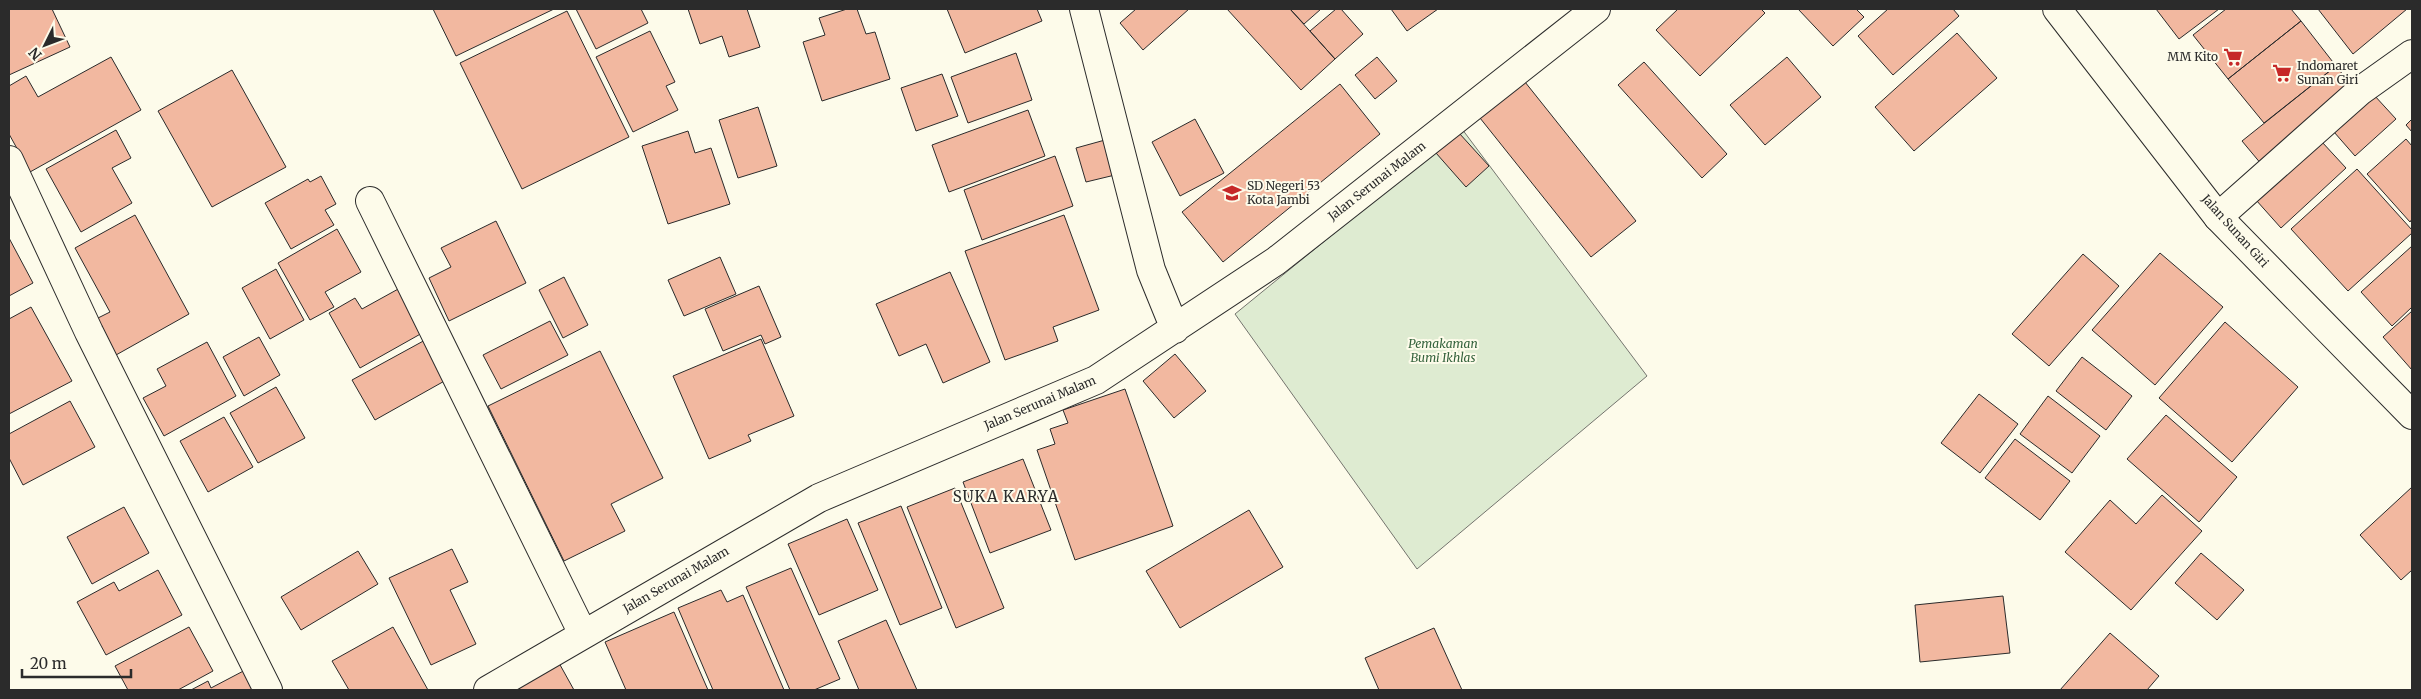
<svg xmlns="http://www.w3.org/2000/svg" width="2421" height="699" viewBox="0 0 2421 699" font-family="Merriweather,serif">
<rect width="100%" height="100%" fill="#fdfbea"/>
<path fill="#deebd1" stroke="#74746e" d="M1462 129 1647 376 1417 569 1235 314Z"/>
<path fill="#f2b8a0" stroke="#2b2b2b" d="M9 9H52L70 47 9 75Z
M433 9H554L456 56Z
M576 9H641L648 23 596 49Z
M688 9H747L760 47 729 57 722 36 700 44Z
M847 9H857L866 34 875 32 890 79 822 101 803 42 825 35 819 18Z
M947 9H1037L1042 21 965 53Z
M1136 9H1189L1143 50 1120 23Z
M1227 9H1290L1335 59 1301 90Z
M1290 9H1321L1304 24Z
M1336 9H1341L1363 34 1335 59 1310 31Z
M1391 9H1438L1407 31Z
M1678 9H1761L1765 13 1700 76 1656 30Z
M1798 9H1856L1864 17 1833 46Z
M1888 9H1953L1959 16 1893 75 1858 36Z
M2156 9H2219L2179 39Z
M2226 9H2291L2301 21 2228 79 2193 35Z
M2318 9H2407L2353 54Z
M567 11 629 137 522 189 460 63Z
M2301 21 2336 66 2264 123 2228 79Z
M650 31 675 82 666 86 678 110 633 132 596 57Z
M1957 33 1997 78 1914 151 1875 107Z
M1016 53 1032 100 968 123 951 77Z
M111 57 141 110 30 172 9 134V86L26 76 38 97Z
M1377 57 1397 81 1375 99 1355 75Z
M1787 57 1821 97 1765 145 1730 105Z
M1644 62 1727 154 1702 178 1618 85Z
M2336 66 2355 90 2262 165 2242 141Z
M232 70 286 167 212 207 158 111Z
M942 74 958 116 916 131 901 88Z
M1525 82 1636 221 1591 257 1480 118Z
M1340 84 1380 134 1223 262 1182 212Z
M2374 95 2396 119 2355 156 2334 132Z
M758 107 777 166 738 178 719 120Z
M1028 110 1045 156 949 192 932 145Z
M1195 119 1224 173 1180 196 1152 142Z
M2412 119V132L2406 125Z
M116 130 131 158 112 168 132 203 81 232 46 169Z
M688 131 695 153 711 148 730 204 668 224 642 146Z
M1459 133 1489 166 1466 187 1436 153Z
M2406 139 2412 146V219L2410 222 2367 174Z
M1105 140 1115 175 1086 182 1076 148Z
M2322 142 2346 168 2281 228 2256 200Z
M1055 156 1073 206 982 240 964 190Z
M2357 169 2412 230V233L2348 291 2291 229Z
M321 176 336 204 325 210 334 225 291 249 265 203 308 179 310 182Z
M135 215 189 314 116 355 96 319 110 312 75 248Z
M1064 215 1099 310 1053 327 1058 341 1005 360 965 251Z
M496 221 526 283 449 321 429 278 451 267 441 248Z
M337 229 361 272 325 292 334 307 310 320 278 263Z
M9 238 33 283 9 296Z
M2412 246V307L2392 326 2361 292Z
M2160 253 2223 307 2155 385 2092 330Z
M2083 254 2119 286 2049 366 2012 334Z
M720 257 736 294 684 316 668 280Z
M276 269 304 320 270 339 242 288Z
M950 272 990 362 943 383 926 344 899 356 876 304Z
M564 277 588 325 563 338 539 290Z
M759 286 781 337 765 344 761 335 723 351 705 309Z
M400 288 424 332 360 368 329 313 355 298 362 309Z
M31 307 72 381 9 414V319Z
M2412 311V370L2383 337Z
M550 321 568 355 501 389 483 355Z
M2225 322 2298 387 2232 462 2159 398Z
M259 337 280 375 244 396 223 357Z
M427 339 448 379 375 420 352 380Z
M761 339 794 416 748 435 751 441 709 459 673 376Z
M207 342 236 396 164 436 143 398 166 386 157 369Z
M600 351 663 478 611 504 625 531 564 561 488 406Z
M1175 354 1206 391 1174 418 1143 381Z
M2082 357 2132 396 2106 430 2056 391Z
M276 387 305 438 258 463 230 413Z
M1125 389 1173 526 1075 560 1037 450 1055 444 1050 429 1068 423 1063 410Z
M1979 394 2018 424 1980 473 1941 443Z
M2048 396 2100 436 2072 473 2020 434Z
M70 401 95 447 23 485 9 458V434Z
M2166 415 2237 477 2199 522 2127 459Z
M224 417 253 467 208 492 180 441Z
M2015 439 2070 481 2040 520 1985 478Z
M1023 459 1051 530 990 553 963 482Z
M2412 487V570L2401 580 2360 535Z
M955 488 1004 608 956 628 907 507Z
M2162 495 2202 531 2131 610 2065 552 2110 500 2136 524Z
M901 506 942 608 900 625 858 523Z
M124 507 149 553 92 584 67 537Z
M1249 510 1283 567 1180 628 1146 571Z
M847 519 878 590 819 615 788 544Z
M452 549 468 582 450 590 476 644 431 665 389 578Z
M358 551 378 584 301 630 281 597Z
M2201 553 2244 590 2217 620 2175 583Z
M791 568 840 679 814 690H790L746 587Z
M158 570 182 615 106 655 77 602 114 582 119 591Z
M721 590 727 602 743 595 784 690H713L678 608Z
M2003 596 2010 653 1920 662 1915 605Z
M674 612 708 690H626L605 642Z
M886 620 917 690H859L838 641Z
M189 627 213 671 178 690H128L115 666Z
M393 627 428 690H349L332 661Z
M1434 628 1462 690H1379L1365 658Z
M2110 633 2159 676 2147 690H2060Z
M559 663 574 690H509Z
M251 667 263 690H191L208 681 211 688Z"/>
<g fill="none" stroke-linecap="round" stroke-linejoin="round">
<g stroke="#2b2b2b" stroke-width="30">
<path id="minor" d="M1084 9 1151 270 1175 329
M9 160 89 332 268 690
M370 201 583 634
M2218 217 2360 91 2412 54
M488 690 819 498 1096 380 1276 261 1596 9"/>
</g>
<g stroke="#2b2b2b" stroke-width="30">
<path id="tertiary" d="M2057 9 2218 217 2412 415"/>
</g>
<use href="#minor" stroke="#fdfbea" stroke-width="28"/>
<use href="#tertiary" stroke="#fdfbea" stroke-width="28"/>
</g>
<defs>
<g id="supermarket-bare" transform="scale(1.5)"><path d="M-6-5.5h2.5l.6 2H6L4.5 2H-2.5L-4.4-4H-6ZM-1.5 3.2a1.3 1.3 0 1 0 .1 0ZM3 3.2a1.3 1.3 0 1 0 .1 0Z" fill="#c62828" stroke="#fdfbea" stroke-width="2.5" paint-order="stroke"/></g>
<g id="school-bare" transform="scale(1.5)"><path d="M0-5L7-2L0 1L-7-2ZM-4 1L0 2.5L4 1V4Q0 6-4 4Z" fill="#c62828" stroke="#fdfbea" stroke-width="2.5" paint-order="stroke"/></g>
</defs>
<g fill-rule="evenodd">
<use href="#supermarket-bare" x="2233" y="57"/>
<use href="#supermarket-bare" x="2282" y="73"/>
<use href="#school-bare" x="1232" y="193"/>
</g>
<g text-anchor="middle" stroke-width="4" stroke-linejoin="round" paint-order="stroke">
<g font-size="12" fill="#2b2b2b" stroke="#fdfbea" text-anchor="start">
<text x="2218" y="61" text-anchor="end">MM Kito</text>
<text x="2297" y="70">Indomaret<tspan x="2297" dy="14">Sunan Giri</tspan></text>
<text x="1247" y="190">SD Negeri 53<tspan x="1247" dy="14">Kota Jambi</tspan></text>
</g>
<g font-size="12" fill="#2b2b2b" stroke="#fdfbea">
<text transform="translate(1377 181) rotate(-38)" y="4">Jalan Serunai Malam</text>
<text transform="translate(2235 231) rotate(48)" y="4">Jalan Sunan Giri</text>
<text transform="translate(1040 403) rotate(-23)" y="4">Jalan Serunai Malam</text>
<text transform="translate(676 580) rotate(-30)" y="4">Jalan Serunai Malam</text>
</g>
<g font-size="12" font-style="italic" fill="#34623c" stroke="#fdfbea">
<text x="1443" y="348">Pemakaman<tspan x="1443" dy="14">Bumi Ikhlas</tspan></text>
</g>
<g font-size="15" letter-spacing="1" fill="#2b2b2b" stroke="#fdfbea">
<text x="1006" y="502">SUKA KARYA</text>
</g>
</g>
<rect width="2421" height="699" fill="none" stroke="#2b2b2b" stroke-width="20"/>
<g transform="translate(45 45) rotate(228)" stroke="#fdfbea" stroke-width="4" paint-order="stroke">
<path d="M0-4L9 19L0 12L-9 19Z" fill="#2b2b2b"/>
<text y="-8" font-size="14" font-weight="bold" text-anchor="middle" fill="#2b2b2b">N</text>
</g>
<path d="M22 669v8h109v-8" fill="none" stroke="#2b2b2b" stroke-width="2.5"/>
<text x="30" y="669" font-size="15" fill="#2b2b2b" stroke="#fdfbea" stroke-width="4" paint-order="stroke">20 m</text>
</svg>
